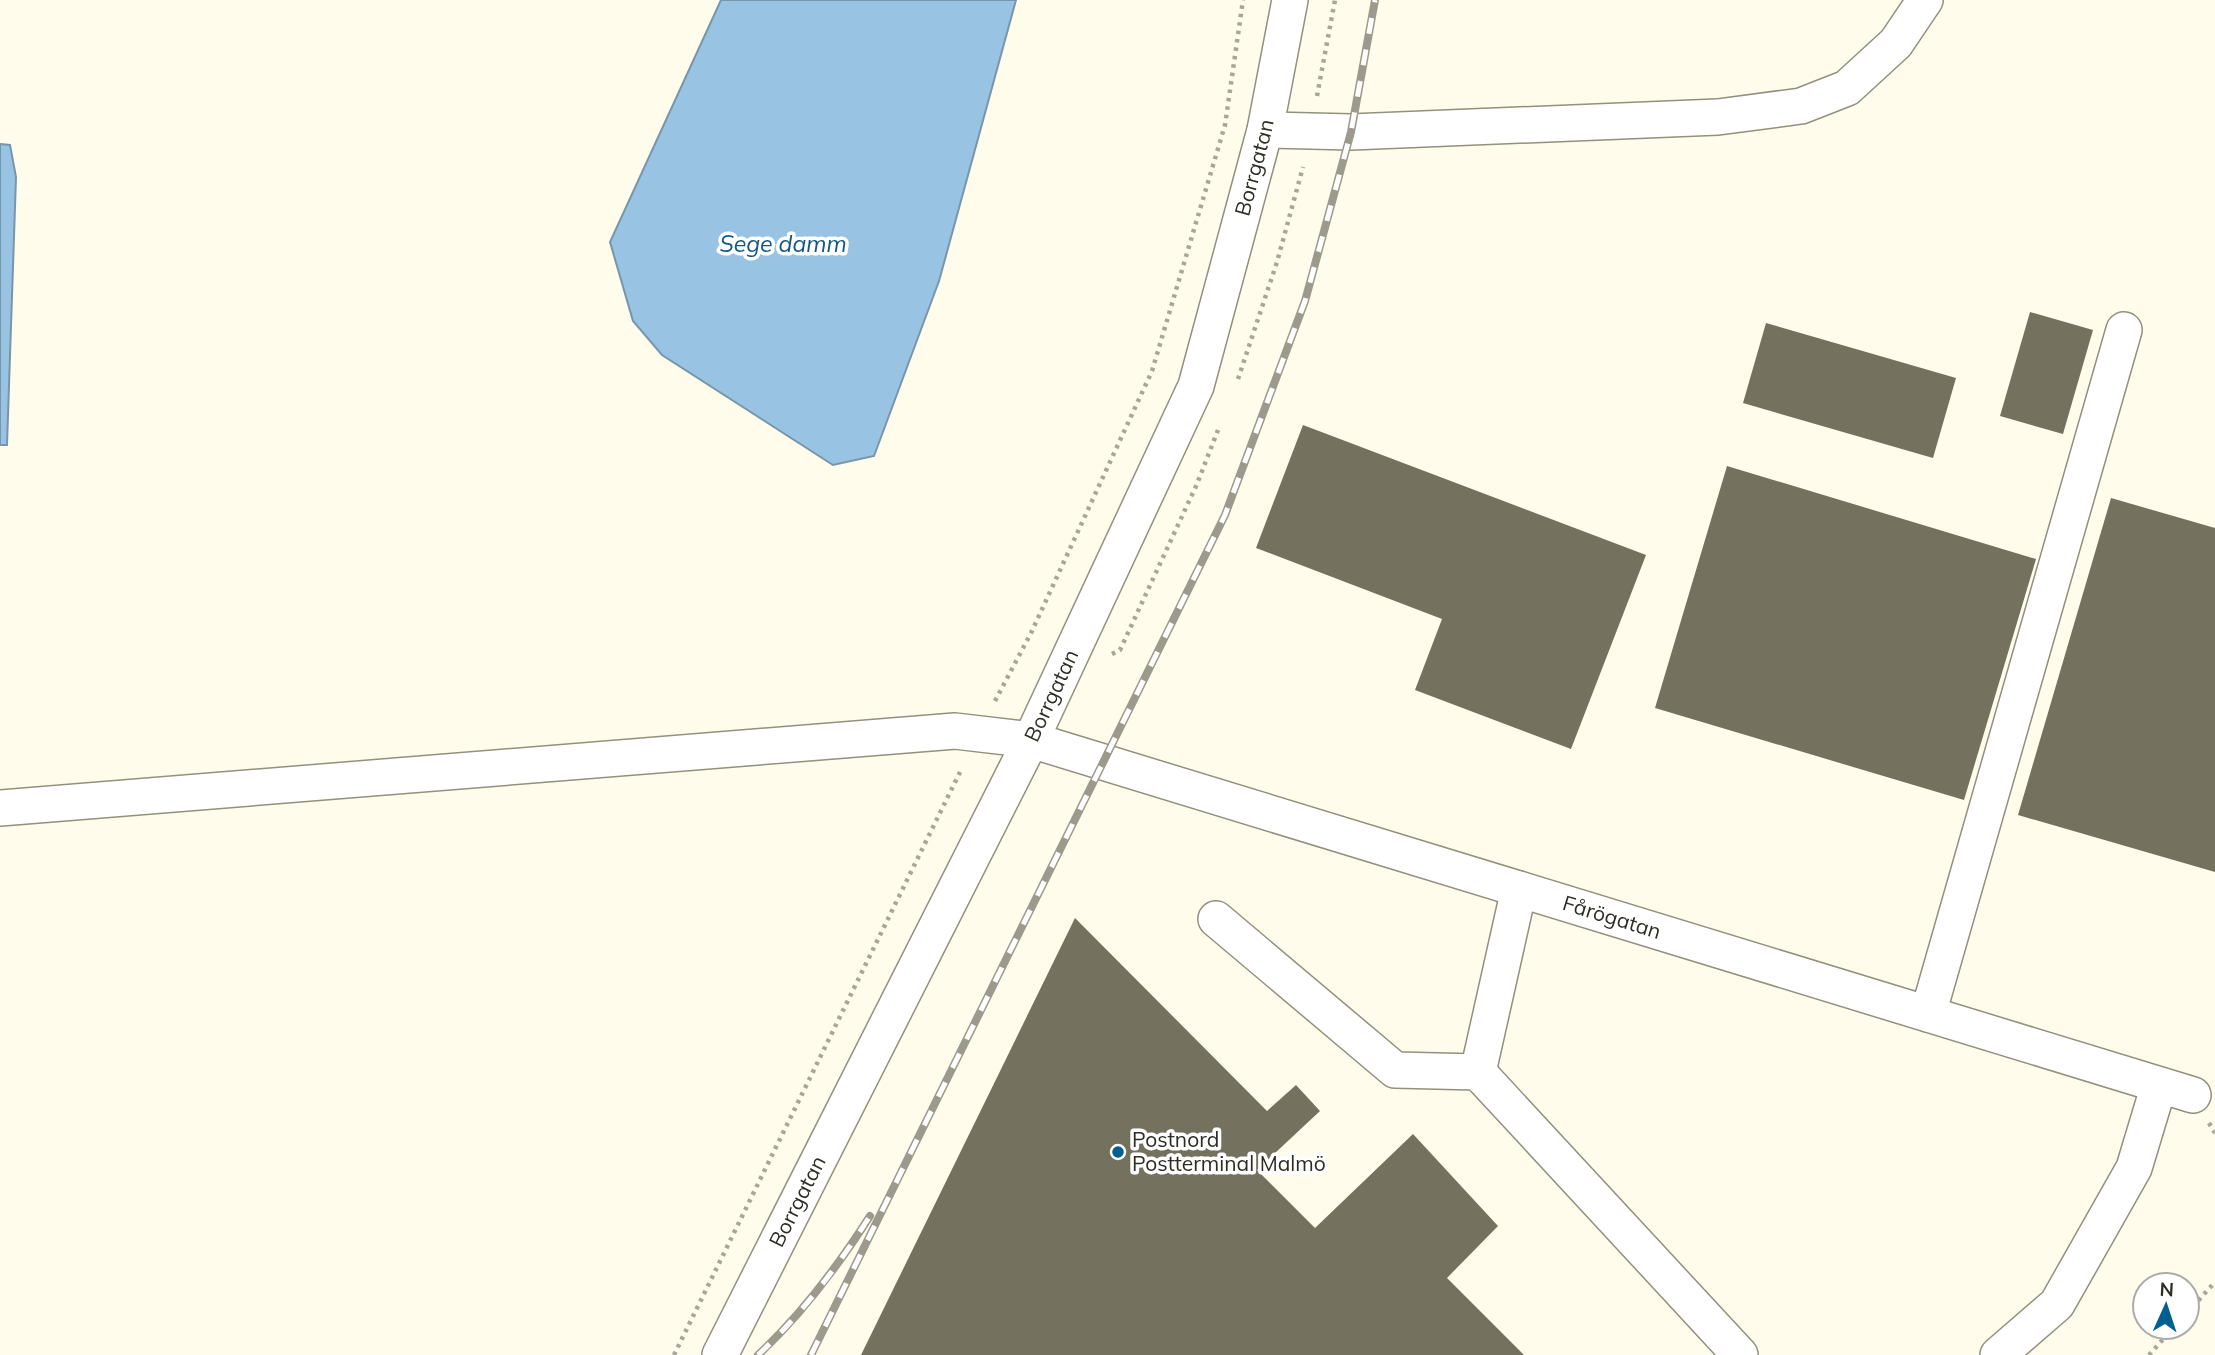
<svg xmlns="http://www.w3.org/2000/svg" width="2215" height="1355" viewBox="0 0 2215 1355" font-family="Mulish,sans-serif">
<rect width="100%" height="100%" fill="#fffceb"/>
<path fill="#98c3e3" stroke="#7896aa" stroke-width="2" d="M721 0H1016L939 281 874 456 833 465 662 355 633 321 610 242Z
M0 144 10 145 16 177 7 445H0Z"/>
<path fill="#74715f" d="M2030 312 2093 330 2063 434 2000 416Z
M1766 323 1956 378 1933 458 1743 403Z
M1303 425 1646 555 1571 749 1415 690 1442 619 1256 548Z
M1727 466 2036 559 1964 800 1655 708Z
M2111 498 2215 528V872L2018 815Z
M1075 918 1267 1111 1296 1085 1320 1111 1257 1170 1315 1228 1413 1134 1498 1226 1447 1278 1524 1355H861Z"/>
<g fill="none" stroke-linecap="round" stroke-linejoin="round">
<g stroke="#93907d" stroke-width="38">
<g id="minor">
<path d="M1265 130 1351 132 1718 117 1801 106 1847 88 1896 43 1925 0"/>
<path id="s1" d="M0 808 955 731 1031 740 2193 1095"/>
<path d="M1216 919 1395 1070 1478 1072 1740 1355"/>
<path d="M1928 1014 2124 330"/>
<path d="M1478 1072 1519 889"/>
<path id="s2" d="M720 1355 1031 740 1196 386 1265 130 1290 0"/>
<path d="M1998 1355 2057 1304 2134 1168 2159 1085"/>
</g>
</g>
<path stroke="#a8a699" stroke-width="4.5" stroke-dasharray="3.5 5" stroke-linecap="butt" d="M1317 96 1335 0
M1238 379 1277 262 1303 167
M1112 654 1120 650 1197 484 1218 430
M995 701 1031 633 1152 371 1225 125 1243 0
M2209 1123 2215 1133
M2187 1313 2215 1282
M674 1355 962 768
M2149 1355 2174 1327"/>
<use href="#minor" stroke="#fff" stroke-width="35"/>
<g stroke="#9c9a8d" stroke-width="8">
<path id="rail" d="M758 1355C802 1314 838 1266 870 1216
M811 1355 1225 515 1305 301 1351 132 1375 0"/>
</g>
<use href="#rail" stroke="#fff" stroke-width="5" stroke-dasharray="16" stroke-linecap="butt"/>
</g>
<circle fill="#026090" stroke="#fff" stroke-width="2.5" cx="1118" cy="1152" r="7"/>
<g text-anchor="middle" stroke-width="7" stroke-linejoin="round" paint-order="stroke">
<g font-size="21" fill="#2e2d25" stroke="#fff">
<text dy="7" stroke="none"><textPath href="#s2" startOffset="1306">Borrgatan</textPath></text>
<text dy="7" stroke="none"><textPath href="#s2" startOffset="738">Borrgatan</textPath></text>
<text dy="7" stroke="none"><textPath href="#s1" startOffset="1642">Fårögatan</textPath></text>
<text dy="7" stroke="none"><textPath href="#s2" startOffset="172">Borrgatan</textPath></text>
</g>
<g font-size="21" fill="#2e2d25" stroke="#fff" text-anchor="start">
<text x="1132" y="1147">Postnord<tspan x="1132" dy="24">Postterminal Malmö</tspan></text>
</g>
<g font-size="23" font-style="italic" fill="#125882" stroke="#fff">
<text x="783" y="252">Sege damm</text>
</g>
</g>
<g transform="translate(2166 1306) rotate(3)"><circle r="33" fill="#ffffff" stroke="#ababa8" stroke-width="2"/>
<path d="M0-5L12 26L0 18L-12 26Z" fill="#026090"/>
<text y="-10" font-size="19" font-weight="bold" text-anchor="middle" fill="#2e2d25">N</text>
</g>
</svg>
